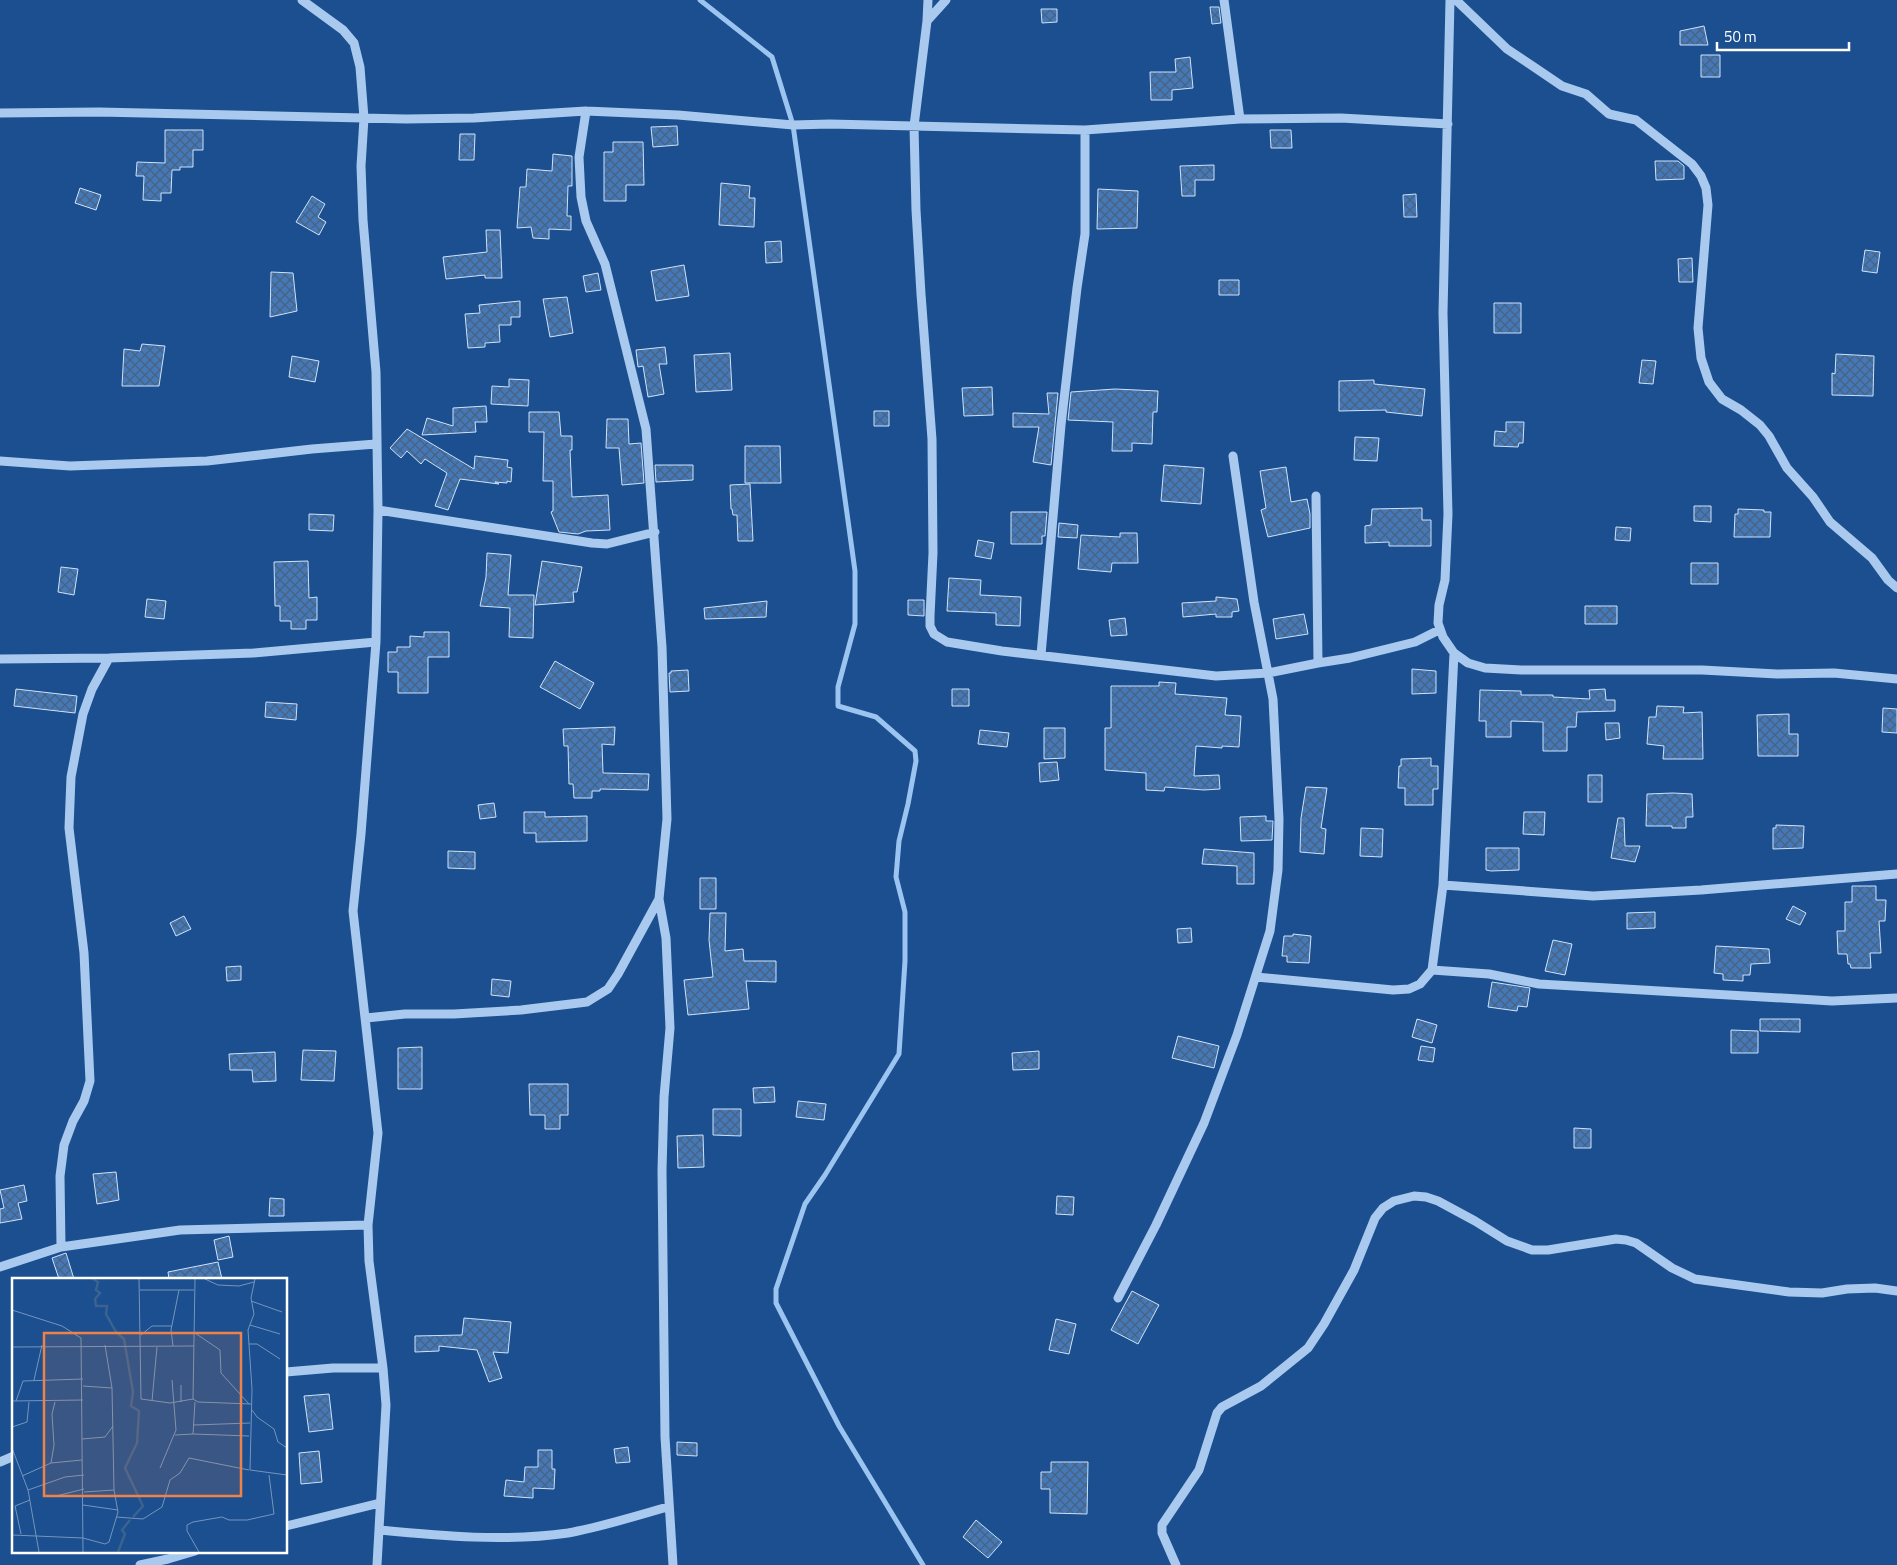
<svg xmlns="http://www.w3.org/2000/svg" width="1897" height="1565" viewBox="0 0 1897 1565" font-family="'Titillium Web',sans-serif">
<defs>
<pattern id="building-cross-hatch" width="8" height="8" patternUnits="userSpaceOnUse" patternTransform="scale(1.25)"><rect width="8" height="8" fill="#4478b7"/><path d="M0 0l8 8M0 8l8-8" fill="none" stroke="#486282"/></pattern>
</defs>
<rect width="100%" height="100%" fill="#1b4f8f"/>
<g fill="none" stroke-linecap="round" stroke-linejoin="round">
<path stroke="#9cc4f0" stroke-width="5" d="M700 0 772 57 793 125 855 571V624L838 687V706L876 717 915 751 916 761 908 804 899 841 896 877 905 912V961L899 1054 825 1175 805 1204 776 1289V1303L839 1426 923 1565"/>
</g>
<path fill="url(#building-cross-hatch)" stroke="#cfe3fa" d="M1210 7H1219L1221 23 1212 24Z
M1041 9H1057V22L1042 23Z
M1704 26 1708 45H1680V31Z
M1701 55H1720V77H1701Z
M1190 57 1193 88 1172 90V100H1151L1150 72H1176L1175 59Z
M677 126 678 145 653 147 651 127Z
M165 130H203V150H193V167H180V170H172L171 193H161V201L143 200 144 176H136L137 162 165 163Z
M1270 130H1291L1292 148H1271Z
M460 134H475L474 160H459Z
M613 142H643L644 185H626V201H604V152H613Z
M553 154 572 156V186H568L567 216H571V230L549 229V239L533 238 531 227 517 228 520 187H526L527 169 552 171Z
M1655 161H1678L1684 166V179L1656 180Z
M1214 165V180H1195V196H1182L1180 166Z
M721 183 750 186 749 198H755L754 227 719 225Z
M80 188 101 195 96 210 75 203Z
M1098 189 1138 191 1137 228 1097 229Z
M1416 194 1417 217H1404L1403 195Z
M312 196 325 204 318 217 326 222 319 235 296 222Z
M486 230H500L502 278H485V275L446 279 443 257 487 252Z
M781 241 782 262 766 263 765 242Z
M1865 250 1880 252 1877 273 1862 271Z
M1692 258 1693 282H1679L1678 259Z
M684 265 689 296 656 301 651 271Z
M271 272 293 273 297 311 270 317Z
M598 273 601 290 586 292 583 276Z
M1219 280H1239V295H1219Z
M567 297 573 333 550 337 543 299Z
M520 301V317H511V325H499L500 342 485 343V347L468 348 465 314 480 313 479 305Z
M1494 303H1521V333H1494Z
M142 344 165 346 159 386H122L124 349 140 351Z
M665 347 667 364H659L664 394 648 397 643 366 638 367 636 350Z
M730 353 732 390 696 392 694 355Z
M1836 354 1874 356 1873 396 1832 395V373L1835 374Z
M292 356 319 361 315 382 289 377Z
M1642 360 1656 361 1653 384 1639 383Z
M509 379 529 380 528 406 491 404 492 386 509 387Z
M1374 380V384L1425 389 1422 416 1386 412V410L1339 411V381Z
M992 387 993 415 964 416 962 388Z
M1115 389 1158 391 1157 412H1153L1152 444 1132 443V451H1112L1113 422 1068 420 1071 392Z
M1047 393H1058L1051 465 1033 462 1039 427H1013V413L1049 414Z
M486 406 487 422H475L476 432 422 435 427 418 453 426V408Z
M874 411H889V426H874Z
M529 412H559L561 436H572V450H570L572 497 608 495 610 530 586 531 578 534 559 532 551 512 553 511V481H543L544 432H529Z
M607 419H628L629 444 641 443 644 483 622 485 619 448H606Z
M1506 422H1524L1523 443H1519L1518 447 1494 446 1495 431 1506 432Z
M407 429 474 469 475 456 508 460 507 467 512 468 511 482 507 481V483L495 482 499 484 460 479 448 510 435 506 447 473 425 459 421 464 407 451 401 458 390 448Z
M1355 437 1379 438 1377 461 1354 460Z
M745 446H780L781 483H745Z
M655 465H693V480L656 482Z
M1164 465 1204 468 1201 504 1161 501Z
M1286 467 1291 502 1307 499 1310 514V528L1268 537 1261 510 1266 508 1260 471Z
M750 484 753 541H738L737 515H733L732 509H731L730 485Z
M1694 506H1711V522L1694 521Z
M1422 508V520H1431V546H1389V542L1365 543V526L1371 525 1372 509Z
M1738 509 1764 510V512H1771L1770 537H1734L1735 514H1738Z
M1011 512H1047L1045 536H1042V544H1011Z
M309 514 334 515 333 531 309 530Z
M1059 523 1078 525 1077 538 1058 537Z
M1616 527 1631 528 1630 541 1615 540Z
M1120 533H1137L1138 563H1112L1111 572 1078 569 1081 535 1120 537Z
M978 540 994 543 991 559 975 556Z
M487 553 511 555 508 595H534L533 638 509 637 510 608 480 606 486 577Z
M308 561 309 598 317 597V620H306V629H291V621H280V606H275L274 562Z
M542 561 582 567 577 592H573L574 602 535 605Z
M1691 563H1718V584H1691Z
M61 567 78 569 74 595 58 592Z
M949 578 981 580 980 595 1021 597 1020 626 996 625V613L947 611Z
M1216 597 1237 599 1239 611 1232 612V617H1216V614L1183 617 1182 603 1216 601Z
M147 599 166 601 164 619 145 617Z
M908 600H924V616L908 615Z
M767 601 766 617 705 619 704 608Z
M1585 606H1617V624H1585Z
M1304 614 1308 634 1276 639 1273 619Z
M1125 618 1127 635 1111 636 1109 620Z
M424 632H449V657H428V693H398V672H388V652H397V647H410V636L424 637Z
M555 661 594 683 580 709 540 687Z
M1412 669 1436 671V693L1412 694Z
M688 670 689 691 670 692 669 673H671V671Z
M1159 682 1176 683 1175 694 1227 698 1225 715 1241 716 1239 747 1222 746V748L1196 746 1194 776 1219 775 1220 789 1204 790 1165 787 1164 791 1146 790V773L1105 770V728H1111V686H1159Z
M16 689 77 696 75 713 14 706Z
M952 689H969V706H952Z
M1605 689 1606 700H1615V711L1577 712 1576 727H1567V751H1543V722L1511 721V737H1486V721H1479L1480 690 1521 691V695H1553V697L1590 699 1589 690Z
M266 702 297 704 296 720 265 717Z
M1657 706 1684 707 1683 713 1702 712 1703 759H1663L1664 746 1647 744 1649 717H1656Z
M1883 708 1897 709V733L1882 732Z
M1789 714V734H1798V756H1758L1757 715Z
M1605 723H1619L1620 738 1606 740Z
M615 727 614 745 602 744 603 773 649 774 648 790 600 789V791H592V798H574L573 784H569L568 746H564L563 729Z
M1044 728H1065V758L1044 759Z
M980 730 1009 733 1007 747 978 744Z
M1431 758V766H1438V789H1433V805H1405V788H1398L1399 766H1401V759Z
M1057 762 1059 780 1040 782 1039 763Z
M1588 775H1602V802H1588Z
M1306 787 1327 788 1321 828 1326 829 1324 854 1300 852 1301 818Z
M1673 793 1692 794 1693 817H1686V828H1672V826H1646L1647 794Z
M494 803 496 817 480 819 478 805Z
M524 812H545V817L587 816V841L536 842V833H524Z
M1524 812H1545L1544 835 1523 834Z
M1266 816V821H1273L1272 840 1241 841 1240 817Z
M1618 818H1624L1625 846H1640L1635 862 1611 858Z
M1776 825 1804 826 1803 848 1773 849V828H1776Z
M1361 828 1383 829 1382 857 1360 856Z
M1486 848H1519V870L1491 871 1486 870Z
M1204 849 1254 853V884H1237V866L1202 864Z
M448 851 475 852V869L448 868Z
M700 878H716V909H700Z
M1852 886H1876V900H1886L1885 921H1879L1881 953H1870L1871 968H1851L1850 964H1848L1847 954H1838L1837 931H1845V902H1852Z
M1793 906 1806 913 1800 925 1786 919Z
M1655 912V928L1627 929V913Z
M710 913H726L725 951 743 949 744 961H776V982L746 981 749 1009 688 1015 684 980 713 977 709 940Z
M184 916 191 929 176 936 170 923Z
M1191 928 1192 942 1178 943 1177 929Z
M1293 934 1311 936 1309 963 1287 962V956H1282L1284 936H1293Z
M1553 940 1572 944 1565 975 1545 971Z
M1716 946 1769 949 1770 963 1751 964 1750 975H1743V981L1723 980V974L1714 973Z
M241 966V980L227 981 226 967Z
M492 979 511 981 509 997 491 995Z
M1492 982 1530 988 1527 1007 1518 1006 1517 1011 1488 1007Z
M1417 1019 1437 1025 1432 1043 1412 1037Z
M1760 1019H1800V1032L1760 1031Z
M1731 1030 1758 1031V1053H1731Z
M1178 1036 1219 1046 1214 1068 1172 1058Z
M1421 1046 1435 1048 1433 1062 1418 1060Z
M422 1047V1089H398V1048Z
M303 1050 336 1051 334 1081 301 1080Z
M1039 1051V1069L1013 1070 1012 1053Z
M275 1052 276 1081 253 1082 252 1070H230L229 1054Z
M529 1084H568V1115H560V1129H545V1115H530Z
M774 1087 775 1102 754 1103 753 1088Z
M798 1101 826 1104 824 1120 796 1117Z
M713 1109H741V1136L713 1135Z
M1574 1128 1591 1129V1148H1574Z
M703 1135 704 1167 678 1168 677 1136Z
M116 1172 119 1200 97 1204 93 1174Z
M24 1185 27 1201 18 1203 22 1219 0 1223V1209L4 1208 0 1190Z
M1057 1196 1074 1197 1073 1215 1056 1214Z
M270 1198 284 1199V1216H269Z
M229 1236 233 1257 218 1260 214 1240Z
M66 1253 74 1279H59L52 1258Z
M218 1262 222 1279H169L168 1272Z
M1132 1291 1159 1305 1138 1344 1111 1330Z
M464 1318 511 1322 508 1353 493 1352 502 1378 489 1382 477 1350 439 1346V1351L415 1352V1336L462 1335Z
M1056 1319 1076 1324 1069 1354 1049 1350Z
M329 1394 333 1429 309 1432 304 1396Z
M677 1442 697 1443V1456L677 1455Z
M628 1447 630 1462 616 1463 614 1449Z
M538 1450H552V1469H555L554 1489 533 1488V1498L504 1496 506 1480 524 1482 525 1467H538Z
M319 1451 322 1482 301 1484 299 1453Z
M1051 1462H1088L1087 1514 1050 1513V1489H1041V1472H1051Z
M976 1520 1002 1542 988 1558 963 1537Z"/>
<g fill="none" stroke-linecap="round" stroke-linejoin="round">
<path stroke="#a9c9ee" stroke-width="9" d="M302 0 343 30 354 43 360 67 364 118 361 166 363 220 376 372 378 510 376 642 361 834 353 911 378 1133 368 1225 369 1261 383 1368 386 1405 377 1565
M928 0 927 21 914 126 916 210 921 294 932 439 933 553 930 616V626L934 634 947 642 1002 651 1216 676 1268 673 1318 663 1350 658 1415 642 1439 630
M1224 0 1240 119
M1450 0 1443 313 1448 514 1445 580 1439 605 1438 623 1443 637 1454 653 1468 663 1485 668 1521 670H1702L1777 674 1834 673 1897 679
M1456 0 1507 49 1531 65 1562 86 1586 94 1609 114 1636 120 1692 164 1701 176 1706 188 1708 205 1698 328 1701 358 1709 382 1722 399 1741 410 1760 425 1769 436 1787 468 1813 497 1830 522 1872 558 1888 580 1897 588
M927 21 946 0
M586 111 579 157 581 197 586 221 605 264 646 429 662 647 667 819 659 899 666 938 670 1028 664 1097 662 1170 665 1437 673 1565
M0 113 99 112 406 119 474 118 586 111 678 115 793 125 830 124 1085 130 1240 119 1341 118 1448 124
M0 461 70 466 207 461 312 449 376 444
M1316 496 1318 663
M378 510 592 543 607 544 655 532
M1041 655 1061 425 1077 288 1085 234V130
M0 659 109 658 253 653 376 642
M1443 885 1593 896 1701 890 1897 874
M1432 970 1489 974 1539 984 1832 1001 1897 998
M1256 977 1393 990 1409 989 1420 984 1432 970 1443 885 1454 653
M366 1018 405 1014H454L521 1010 587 1002 608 989 618 974 659 899
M61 1247 60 1176 64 1145 73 1121 84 1101 90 1081 84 953 69 828 71 777 83 714 92 689 109 658
M0 1267 61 1247 180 1230 368 1225
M1118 1298 1156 1225 1204 1123 1237 1035 1270 931 1278 870 1279 819 1273 699 1254 602 1233 456
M286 1372 333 1368H383
M0 1462 14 1456
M286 1526 380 1503
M380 1530C442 1536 505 1542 568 1533 601 1527 635 1516 668 1507
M140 1565 168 1559 195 1551
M1176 1565 1162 1533V1525L1199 1470 1217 1413 1222 1407 1261 1386 1308 1348 1324 1324 1354 1270 1375 1218 1383 1208 1394 1201 1414 1196 1426 1197 1438 1201 1475 1221 1507 1241 1532 1250H1548L1616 1239 1626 1240 1636 1243 1672 1268 1695 1279 1789 1292 1822 1293 1847 1289 1875 1288 1897 1291"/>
</g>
<g transform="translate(12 1278)">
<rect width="275" height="275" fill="#1b4f8f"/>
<path fill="none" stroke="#3c6290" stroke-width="2.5" d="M81 1 86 4 84 12 88 15 83 21 84 28H95L94 36 104 54 112 61 121 114 119 128 127 133 125 165 113 190 131 228 121 239M106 274 113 256 110 252 118 242"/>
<path fill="none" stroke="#7695bc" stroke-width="1" d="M127 1 129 121 158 125 181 121M183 1 181 121 186 124 239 126M193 1 206 7 227 8 242 4M243 1 239 20 242 36 236 52 240 111 238 192 275 197M128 12H182M239 23 270 34M0 32 50 48 69 60 71 274M238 47 268 56M183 55 208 72 209 95 237 126M129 57 140 48H160M237 66H245L268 81M161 68 159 52 167 12M0 69 182 68M22 102 30 67M169 107V124M71 108 100 110M0 123 71 122M4 123 11 103 71 101M140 123 145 69M240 132 245 139 262 151 266 164 275 170M182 147 238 145M0 149 15 144 17 124M181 156 237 158M163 157 181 156 183 124M70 161 93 159 101 148M0 170 16 212 27 274M39 185 42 167 40 136 43 124M148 190 164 152 160 102M10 198 39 185 70 182M16 212 53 199 72 197M72 214 102 212M44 218 72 211M71 227 106 232M104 239 131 241 150 229 158 202 168 195 177 180 237 192M9 256 3 228 18 222M0 257 71 260 93 266 97 264 106 234 102 212 100 110 93 67M187 274 175 253V247L181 244 210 239 217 242H235L262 236 257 197"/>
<path fill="#ee8249" fill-opacity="0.15" stroke="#ee8249" stroke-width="2.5" d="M32 55H229V218H32Z"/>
<rect width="275" height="275" fill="none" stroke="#fff" stroke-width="2.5"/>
</g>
<path d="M1717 42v8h132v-8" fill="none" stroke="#ffffff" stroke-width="2.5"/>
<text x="1724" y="42" font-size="15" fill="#ffffff" stroke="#1b4f8f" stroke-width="4" paint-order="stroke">50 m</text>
</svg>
